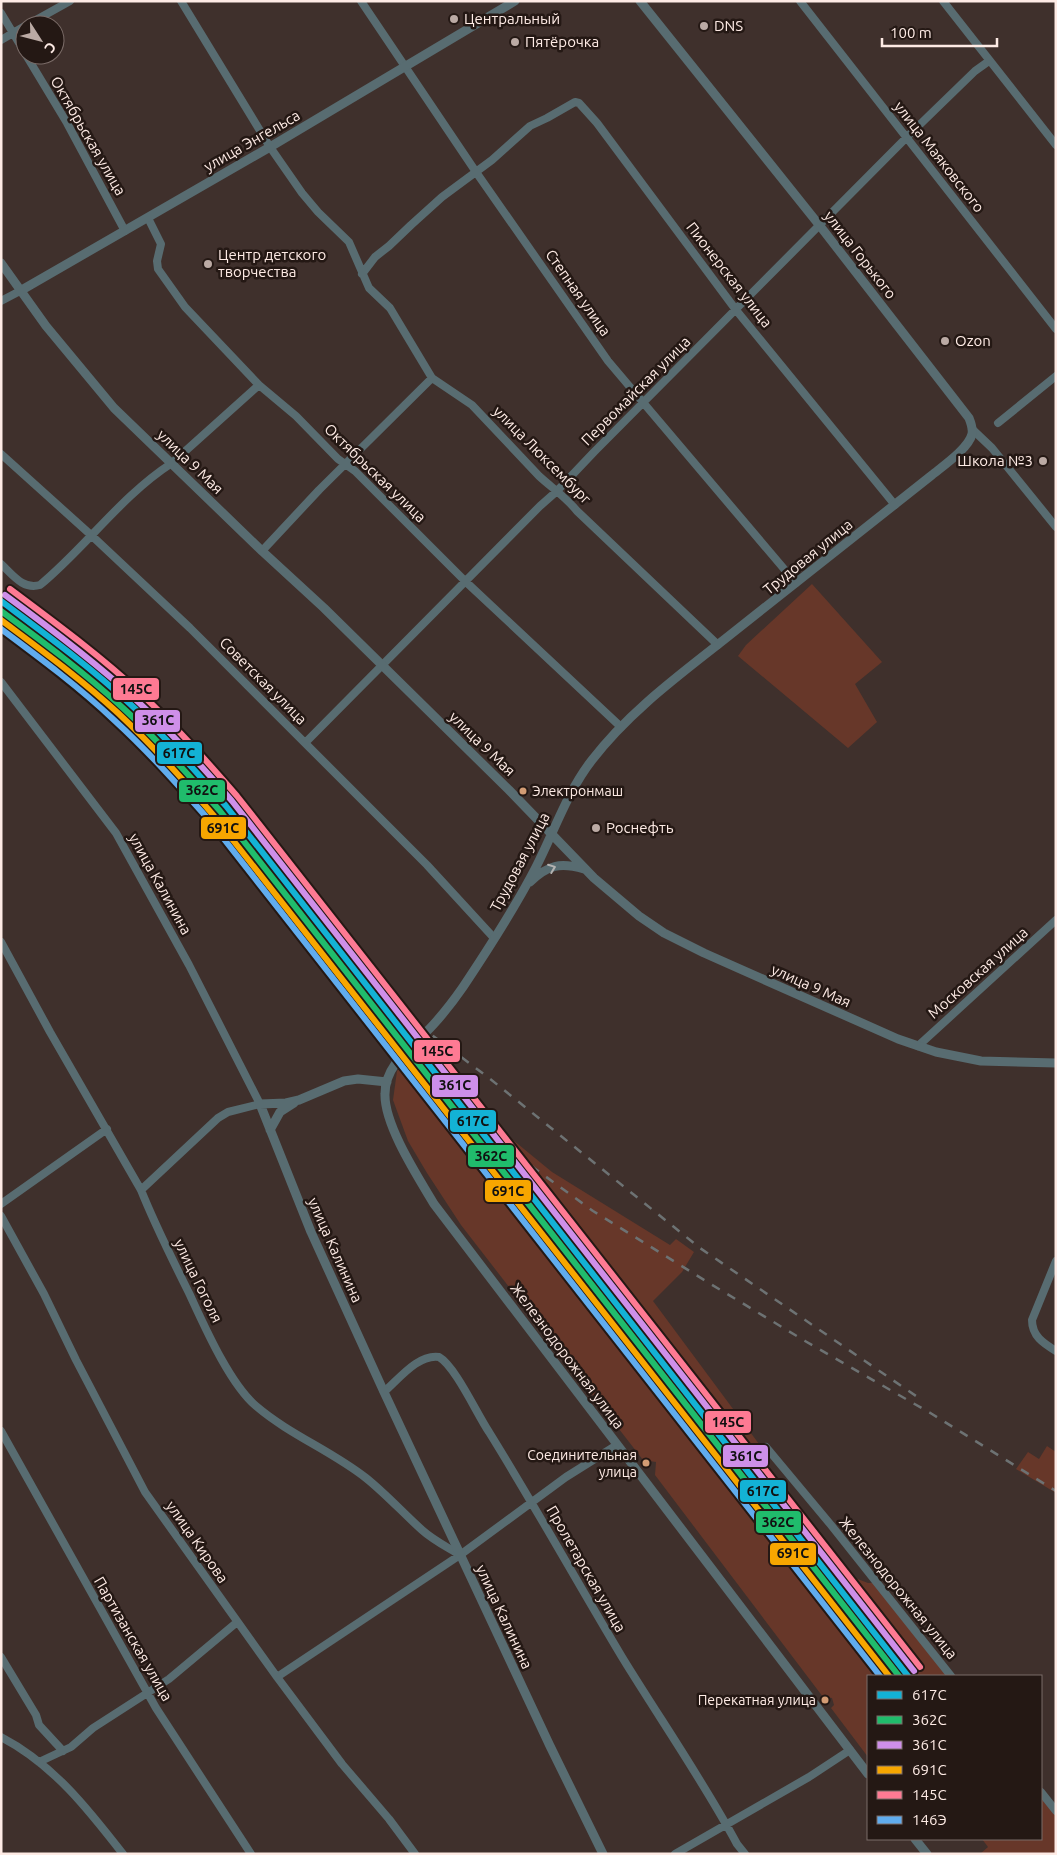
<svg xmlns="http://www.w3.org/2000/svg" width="1057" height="1855" viewBox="0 0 1057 1855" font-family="Ubuntu,sans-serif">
<rect width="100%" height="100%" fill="#3f302c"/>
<path fill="#673729" d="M812 584 882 662 855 684 877 722 848 748 738 656 746 645Z
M410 1057 426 1074 441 1060 469 1094 513 1140 552 1172 670 1245 676 1239 694 1252 682 1272 653 1301 759 1444 767 1462 768 1469 779 1485 855 1578 868 1583H877L951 1676H868V1757L831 1708 834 1705 832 1698 823 1697 655 1475 656 1462 643 1460 461 1225 427 1173 408 1141 393 1100 397 1071Z
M1047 1446 1056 1452V1493L1016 1469 1028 1452 1039 1459Z
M1041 1792 1056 1811V1854H980L988 1847 982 1839H1041Z"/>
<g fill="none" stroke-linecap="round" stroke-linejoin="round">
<path stroke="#586c71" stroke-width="8" d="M181 1 270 147 302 193 318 212 349 242 369 288 390 308 432 378 472 405 539 476C552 488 566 497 577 511L718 645
M361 1 476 172 608 361 796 583
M800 1 1056 329
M943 1 1056 145
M1 13 25 53
M27 25 70 1
M1 40 25 26
M26 55 67 123 125 231
M148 218 161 244 157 261 158 269 185 307 259 385 296 416 338 459 355 471 465 581 621 727
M362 274 375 257 389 246 411 225 442 197 492 160 530 126 547 118 575 102 579 103 597 123 736 310 895 505
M1 301 20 291
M998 423 1056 376
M972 429 992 448 1056 527
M1 454 91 535 190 628 427 865 494 938
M262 551 319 490 432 378
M1 564C13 575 23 590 40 585 86 547 121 496 172 463L259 385
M1 682 116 833 189 965 260 1104 228 1112 218 1118 141 1190
M305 743 540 506 557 491 594 452 907 137 975 71 989 61
M1 942 50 1032 141 1190C155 1225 172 1259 189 1293 204 1325 229 1383 256 1406 290 1435 332 1451 366 1478 386 1494 403 1513 422 1530 433 1540 447 1547 460 1555
M918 1046 1056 920
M1 1204 107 1129
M1 1216 44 1294 76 1360 145 1492 277 1677 342 1764 389 1819 415 1854
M1056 1261 1032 1320C1032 1336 1043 1343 1056 1351
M384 1392C399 1379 418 1354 439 1357 455 1366 477 1414 489 1432 535 1506 577 1582 622 1657 660 1719 702 1779 737 1844L745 1854
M1 1431 156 1708 251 1854
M766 1447 831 1525 951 1676
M1 1657 36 1715 39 1725 63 1751
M277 1677 460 1555 566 1477 617 1445
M1 1737C53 1764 88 1809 123 1854
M39 1762 71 1747 93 1728 169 1679 236 1623
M1041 1792 1056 1811
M675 1854 809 1777 850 1750"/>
<path stroke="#586c71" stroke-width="9" d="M640 1 820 226 969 418C971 423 973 429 972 434 969 448 943 466 932 475 867 527 801 579 735 631 685 671 631 709 592 760 567 792 554 832 536 867 515 908 489 948 463 987 454 1000 444 1013 433 1025 414 1046 385 1063 385 1094 384 1125 418 1177 434 1204L868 1774
M1 263 46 326 114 408 262 551 324 608 509 790 594 878 639 916 664 933 704 953 898 1039 936 1052 981 1061 1056 1063
M20 291 270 147 515 1
M530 882C548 865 560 862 584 869
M387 1082 358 1079 344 1081 299 1100 286 1103 260 1104 311 1232 384 1392 550 1746 603 1854
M270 1130 280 1112 294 1103
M915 1839 927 1854"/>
<path stroke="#6d7273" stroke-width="2.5" stroke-dasharray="9 9" stroke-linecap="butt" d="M296 895 343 943 418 1040 492 1130 534 1168 593 1211 709 1283 805 1341 932 1414 1056 1491
M404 1014 489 1078 700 1248 916 1396"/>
<g stroke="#241814" stroke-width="10">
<path id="rail-1" d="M1 601C45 634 89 666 129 703 164 735 195 770 226 806L908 1676"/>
</g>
<g stroke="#241814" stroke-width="10">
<path id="rail-2" d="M1 611C43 642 85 673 123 708 158 740 189 775 220 811L899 1676"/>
</g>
<g stroke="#241814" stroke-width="10">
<path id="rail-3" d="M5 595C50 628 94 661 134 698 169 730 201 765 232 801L914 1671"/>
</g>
<g stroke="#241814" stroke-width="10">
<path id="rail-4" d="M1 620C41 650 81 679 118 713 152 745 184 780 214 816L889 1676"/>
</g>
<g stroke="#241814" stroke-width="10">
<path id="rail-5" d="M10 589C54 622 98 654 138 691 174 724 206 760 237 796L920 1667"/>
</g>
<g stroke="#241814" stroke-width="10">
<path id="rail-6" d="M1 629C40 658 79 687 114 720 148 751 179 786 209 820L880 1676"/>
</g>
<use href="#rail-1" stroke="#13b2d5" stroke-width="6"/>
<use href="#rail-2" stroke="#20bc6c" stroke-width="6"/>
<use href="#rail-3" stroke="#ce8fe9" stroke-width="6"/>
<use href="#rail-4" stroke="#f7a600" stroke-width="6"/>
<use href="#rail-5" stroke="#fe7a93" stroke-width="6"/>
<use href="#rail-6" stroke="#60acee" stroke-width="6"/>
</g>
<defs><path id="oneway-chevron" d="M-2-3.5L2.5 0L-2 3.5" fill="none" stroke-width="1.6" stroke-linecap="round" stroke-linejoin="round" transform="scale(1.25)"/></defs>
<use stroke="#b3b2b1" href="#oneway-chevron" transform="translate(552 868) rotate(-21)"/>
<g fill="#bbaaa4" stroke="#241814" stroke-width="2">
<circle cx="454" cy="19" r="5"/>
<circle cx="704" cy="26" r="5"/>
<circle cx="515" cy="42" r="5"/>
<circle cx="208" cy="264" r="5"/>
<circle cx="945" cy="341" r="5"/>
<circle cx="1043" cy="461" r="5"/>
<circle cx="596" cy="828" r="5"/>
</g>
<g fill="#d39c74" stroke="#241814" stroke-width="2">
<circle cx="523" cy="791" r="4.5"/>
<circle cx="646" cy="1463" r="4.5"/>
<circle cx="825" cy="1700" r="4.5"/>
</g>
<g text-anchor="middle" stroke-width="5" stroke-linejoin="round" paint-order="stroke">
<g font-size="14" fill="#feebe5" stroke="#241814" text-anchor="end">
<text x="532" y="796" text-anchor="start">Электронмаш</text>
<text x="637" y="1460">Соединительная<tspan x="637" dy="17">улица</tspan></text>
<text x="816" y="1705">Перекатная улица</text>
</g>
<g font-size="15" fill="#feebe5" stroke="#241814" text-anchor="start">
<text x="464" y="24">Центральный</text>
<text x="714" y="31">DNS</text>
<text x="525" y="47">Пятёрочка</text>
<text x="218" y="260">Центр детского<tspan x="218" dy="17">творчества</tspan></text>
<text x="955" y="346">Ozon</text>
<text x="1033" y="466" text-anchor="end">Школа №3</text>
<text x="606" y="833">Роснефть</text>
</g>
<g font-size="15" fill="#feebe5" stroke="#241814">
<text transform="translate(88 136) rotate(60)" y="5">Октябрьская улица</text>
<text transform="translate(252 141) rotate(-30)" y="5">улица Энгельса</text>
<text transform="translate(939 157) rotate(52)" y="5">улица Маяковского</text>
<text transform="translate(860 255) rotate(52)" y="5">улица Горького</text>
<text transform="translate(729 275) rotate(52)" y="5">Пионерская улица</text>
<text transform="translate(578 293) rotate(55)" y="5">Степная улица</text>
<text transform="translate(636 391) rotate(-45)" y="5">Первомайская улица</text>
<text transform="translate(542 455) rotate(45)" y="5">улица Люксембург</text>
<text transform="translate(190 462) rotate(44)" y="5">улица 9 Мая</text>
<text transform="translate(375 473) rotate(44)" y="5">Октябрьская улица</text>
<text transform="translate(808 557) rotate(-39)" y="5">Трудовая улица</text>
<text transform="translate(263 681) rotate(45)" y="5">Советская улица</text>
<text transform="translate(482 744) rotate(44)" y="5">улица 9 Мая</text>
<text transform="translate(520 862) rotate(-62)" y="5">Трудовая улица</text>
<text transform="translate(160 884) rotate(61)" y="5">улица Калинина</text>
<text transform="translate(978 973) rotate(-42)" y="5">Московская улица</text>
<text transform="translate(811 986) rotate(24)" y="5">улица 9 Мая</text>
<text transform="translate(335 1250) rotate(66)" y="5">улица Калинина</text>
<text transform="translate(198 1281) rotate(64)" y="5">улица Гоголя</text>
<text transform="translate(567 1356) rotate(53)" y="5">Железнодорожная улица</text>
<text transform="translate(197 1542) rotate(55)" y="5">улица Кирова</text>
<text transform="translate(586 1569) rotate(60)" y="5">Пролетарская улица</text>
<text transform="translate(898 1588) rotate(51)" y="5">Железнодорожная улица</text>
<text transform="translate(504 1617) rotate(65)" y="5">улица Калинина</text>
<text transform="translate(133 1639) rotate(60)" y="5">Партизанская улица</text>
</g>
</g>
<g stroke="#241814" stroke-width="2">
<rect x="112" y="677" width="48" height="24" rx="5" fill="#fe7a93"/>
<rect x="134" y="709" width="47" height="24" rx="5" fill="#ce8fe9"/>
<rect x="156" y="741" width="47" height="24" rx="5" fill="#13b2d5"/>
<rect x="178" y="779" width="48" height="24" rx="5" fill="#20bc6c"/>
<rect x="200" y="816" width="47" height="24" rx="5" fill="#f7a600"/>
<rect x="413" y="1039" width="48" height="24" rx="5" fill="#fe7a93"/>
<rect x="431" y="1074" width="48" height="24" rx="5" fill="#ce8fe9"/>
<rect x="449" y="1109" width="48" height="24" rx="5" fill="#13b2d5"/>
<rect x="467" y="1144" width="48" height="24" rx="5" fill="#20bc6c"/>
<rect x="484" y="1179" width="48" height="24" rx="5" fill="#f7a600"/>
<rect x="704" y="1410" width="48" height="24" rx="5" fill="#fe7a93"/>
<rect x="722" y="1444" width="47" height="24" rx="5" fill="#ce8fe9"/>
<rect x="739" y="1479" width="48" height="24" rx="5" fill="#13b2d5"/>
<rect x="755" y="1510" width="47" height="24" rx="5" fill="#20bc6c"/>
<rect x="769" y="1542" width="48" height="24" rx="5" fill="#f7a600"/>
</g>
<g font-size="14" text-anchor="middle" font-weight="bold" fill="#111">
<text x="136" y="694">145С</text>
<text x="158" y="725">361С</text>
<text x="179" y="758">617C</text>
<text x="202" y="795">362С</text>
<text x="223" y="833">691С</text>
<text x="437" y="1056">145С</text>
<text x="455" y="1090">361С</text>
<text x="473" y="1126">617C</text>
<text x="491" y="1161">362С</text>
<text x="508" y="1196">691С</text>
<text x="728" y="1427">145С</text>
<text x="746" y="1461">361С</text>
<text x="763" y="1496">617C</text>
<text x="778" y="1527">362С</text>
<text x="793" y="1558">691С</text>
</g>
<rect width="1057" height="1855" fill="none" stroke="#feebe5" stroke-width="5"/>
<rect x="867" y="1675" width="175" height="165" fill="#241814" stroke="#7b6c68"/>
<rect x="877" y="1691" width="25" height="8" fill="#13b2d5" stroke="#7b6c68"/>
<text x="912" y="1700" font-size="15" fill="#feebe5">617C</text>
<rect x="877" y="1716" width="25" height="8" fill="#20bc6c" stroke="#7b6c68"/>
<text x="912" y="1725" font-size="15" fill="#feebe5">362С</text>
<rect x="877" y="1741" width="25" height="8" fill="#ce8fe9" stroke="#7b6c68"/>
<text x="912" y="1750" font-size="15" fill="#feebe5">361С</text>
<rect x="877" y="1766" width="25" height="8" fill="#f7a600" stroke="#7b6c68"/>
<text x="912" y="1775" font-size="15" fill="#feebe5">691С</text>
<rect x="877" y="1791" width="25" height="8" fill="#fe7a93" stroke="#7b6c68"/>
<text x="912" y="1800" font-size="15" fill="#feebe5">145С</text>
<rect x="877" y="1816" width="25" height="8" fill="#60acee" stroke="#7b6c68"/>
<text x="912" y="1825" font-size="15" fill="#feebe5">146Э</text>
<g transform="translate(40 40) rotate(126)"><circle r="24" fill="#241814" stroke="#7b6c68"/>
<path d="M0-4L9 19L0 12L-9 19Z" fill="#bbaaa4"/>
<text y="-8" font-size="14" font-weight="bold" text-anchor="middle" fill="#feebe5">С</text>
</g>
<path d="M882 38v8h115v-8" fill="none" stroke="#feebe5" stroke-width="2.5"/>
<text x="890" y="38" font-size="15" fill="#feebe5" stroke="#241814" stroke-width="4" paint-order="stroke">100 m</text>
</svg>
